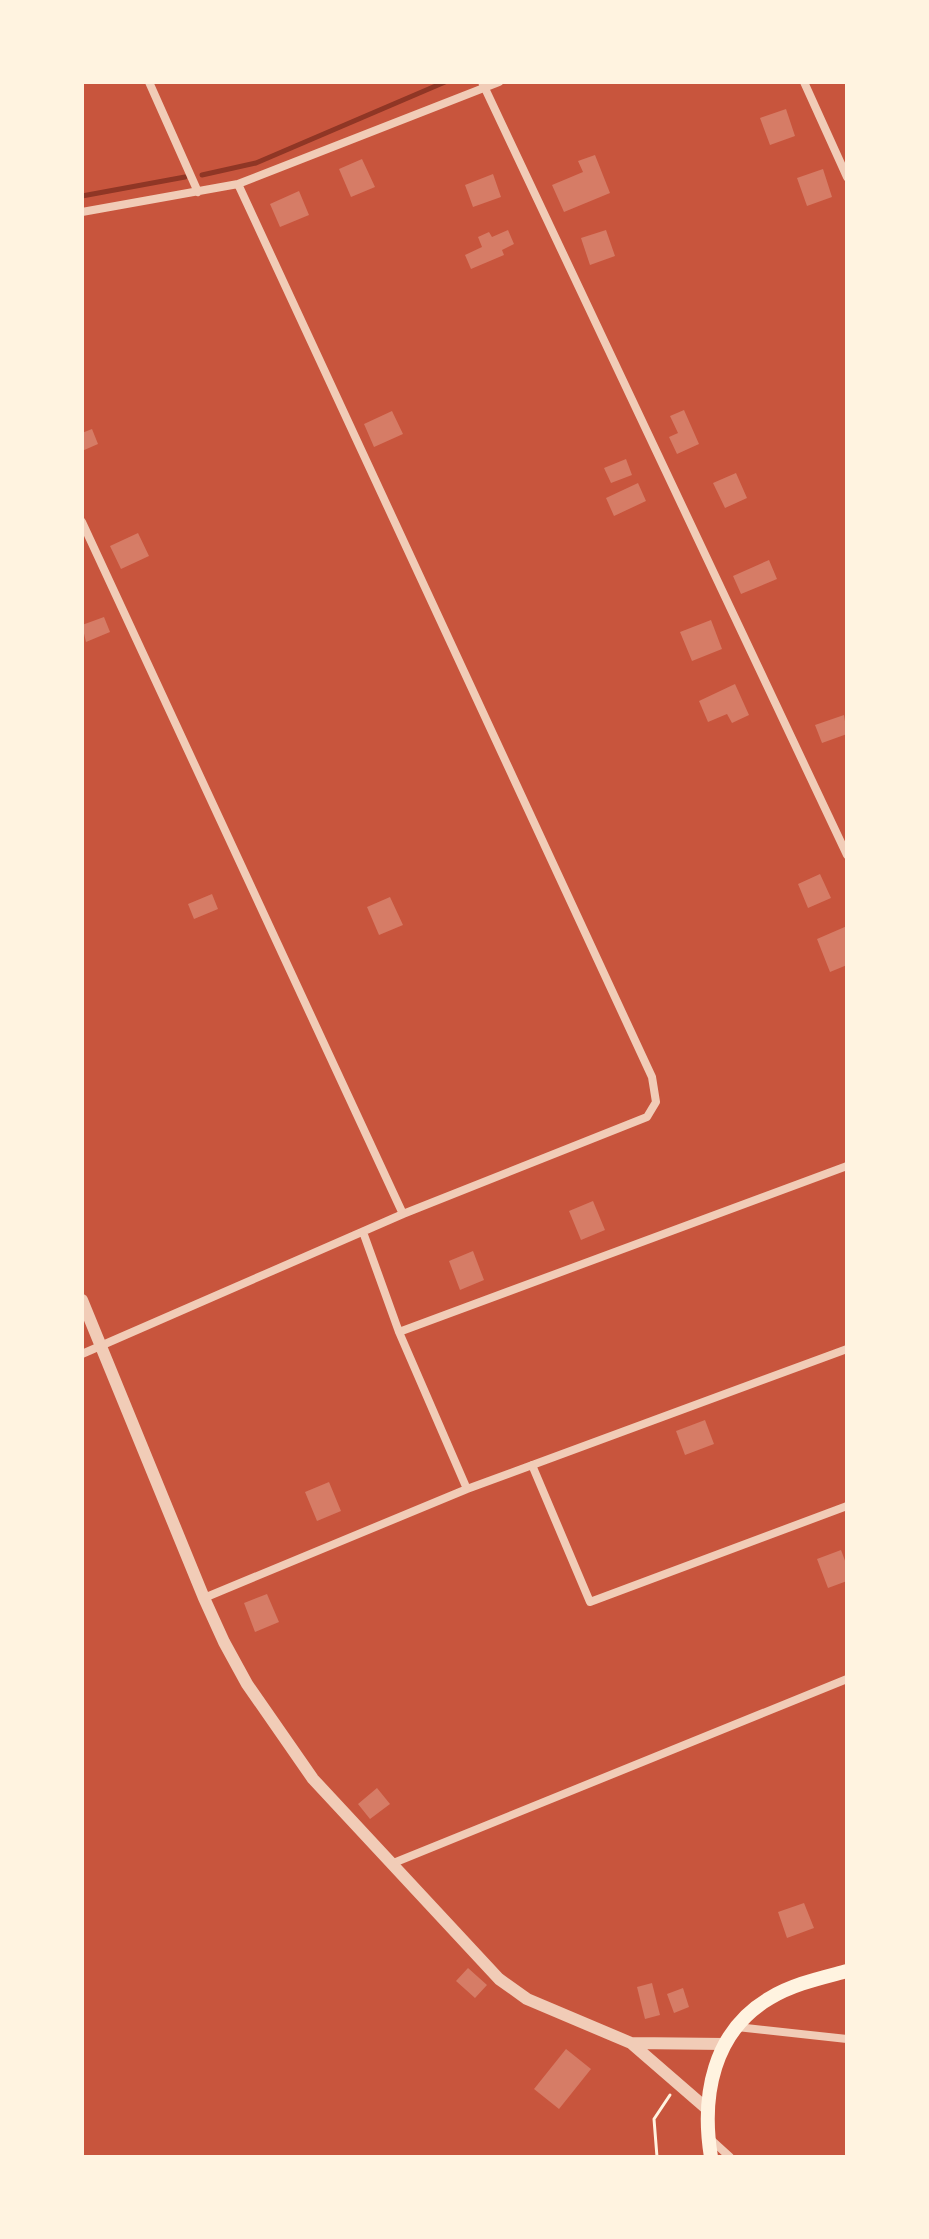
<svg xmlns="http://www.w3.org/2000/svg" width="929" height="2239" viewBox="0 0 929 2239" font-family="'Alegreya Sans',sans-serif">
<rect width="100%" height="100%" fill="#c8553d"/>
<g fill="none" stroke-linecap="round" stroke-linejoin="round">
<path stroke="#8f3625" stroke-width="5" d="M202 175 256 163 445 82
M82 196 185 177"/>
</g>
<path fill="#d67c66" d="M786 109 795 136 770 145 760 118Z
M595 155 610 193 564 212 552 185 583 172 578 161Z
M362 159 375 187 351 197 339 169Z
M823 169 832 197 807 206 797 178Z
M493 174 501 197 473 207 465 185Z
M299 191 309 215 280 227 270 204Z
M508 230 514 244 502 250 504 255 471 269 465 255 482 247 478 237 489 232 492 237Z
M606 230 615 256 590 265 581 238Z
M684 410 699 444 677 454 669 437 678 433 670 416Z
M392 411 403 434 374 447 364 424Z
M92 429 98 444 82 451V433Z
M626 459 632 475 611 483 604 468Z
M736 473 747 498 725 508 713 483Z
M638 483 646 501 614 516 606 498Z
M138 533 149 556 121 569 110 546Z
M769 560 777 579 741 594 733 576Z
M104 617 110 632 86 642 82 625Z
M711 620 722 649 692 661 680 632Z
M735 684 749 715 732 723 727 714 708 722 699 701Z
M844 715 847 734 822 743 815 725Z
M820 874 831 898 808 908 798 884Z
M212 894 218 909 194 919 188 904Z
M390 897 403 925 379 935 367 907Z
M847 926V965L830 972 817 939Z
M593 1201 605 1230 581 1240 569 1211Z
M473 1251 484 1280 460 1290 449 1261Z
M705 1420 714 1444 685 1455 676 1431Z
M329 1482 341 1511 317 1521 305 1492Z
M841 1550 847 1566V1581L828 1588 817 1559Z
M267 1594 279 1622 255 1632 244 1603Z
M377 1788 390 1804 370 1819 358 1804Z
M804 1903 814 1928 787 1938 778 1912Z
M468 1968 487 1985 475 1998 456 1981Z
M652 1983 660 2015 645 2019 637 1987Z
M683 1988 689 2007 674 2013 667 1994Z
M566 2049 591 2069 559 2109 534 2089Z"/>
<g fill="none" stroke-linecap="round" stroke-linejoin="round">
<path stroke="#fff3e0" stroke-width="3" d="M657 2157 654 2119 670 2095"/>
<path stroke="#f1ccb7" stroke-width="8" d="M149 82 198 192
M482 82 847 855
M804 82 847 177
M82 212 238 184 499 82
M82 522 403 1214
M363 1232 399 1332 467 1489
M399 1332 847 1166
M82 1354 403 1214 647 1117 656 1102 652 1077 238 184
M532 1465 590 1602 847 1506
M204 1598 467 1489 847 1349
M391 1864 847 1679
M737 2027 847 2039
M708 2137 730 2157"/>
<path stroke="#f1ccb7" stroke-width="12" d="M82 1300 204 1598 224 1642 247 1684 313 1779 499 1979 527 1999 631 2043 706 2108
M631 2043 725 2044"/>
<path stroke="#fff3e0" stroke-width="14" d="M711 2157C701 2096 713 2031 770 1998 793 1984 821 1978 847 1971"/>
</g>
<rect width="929" height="2239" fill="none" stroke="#fff3e0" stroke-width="168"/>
</svg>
